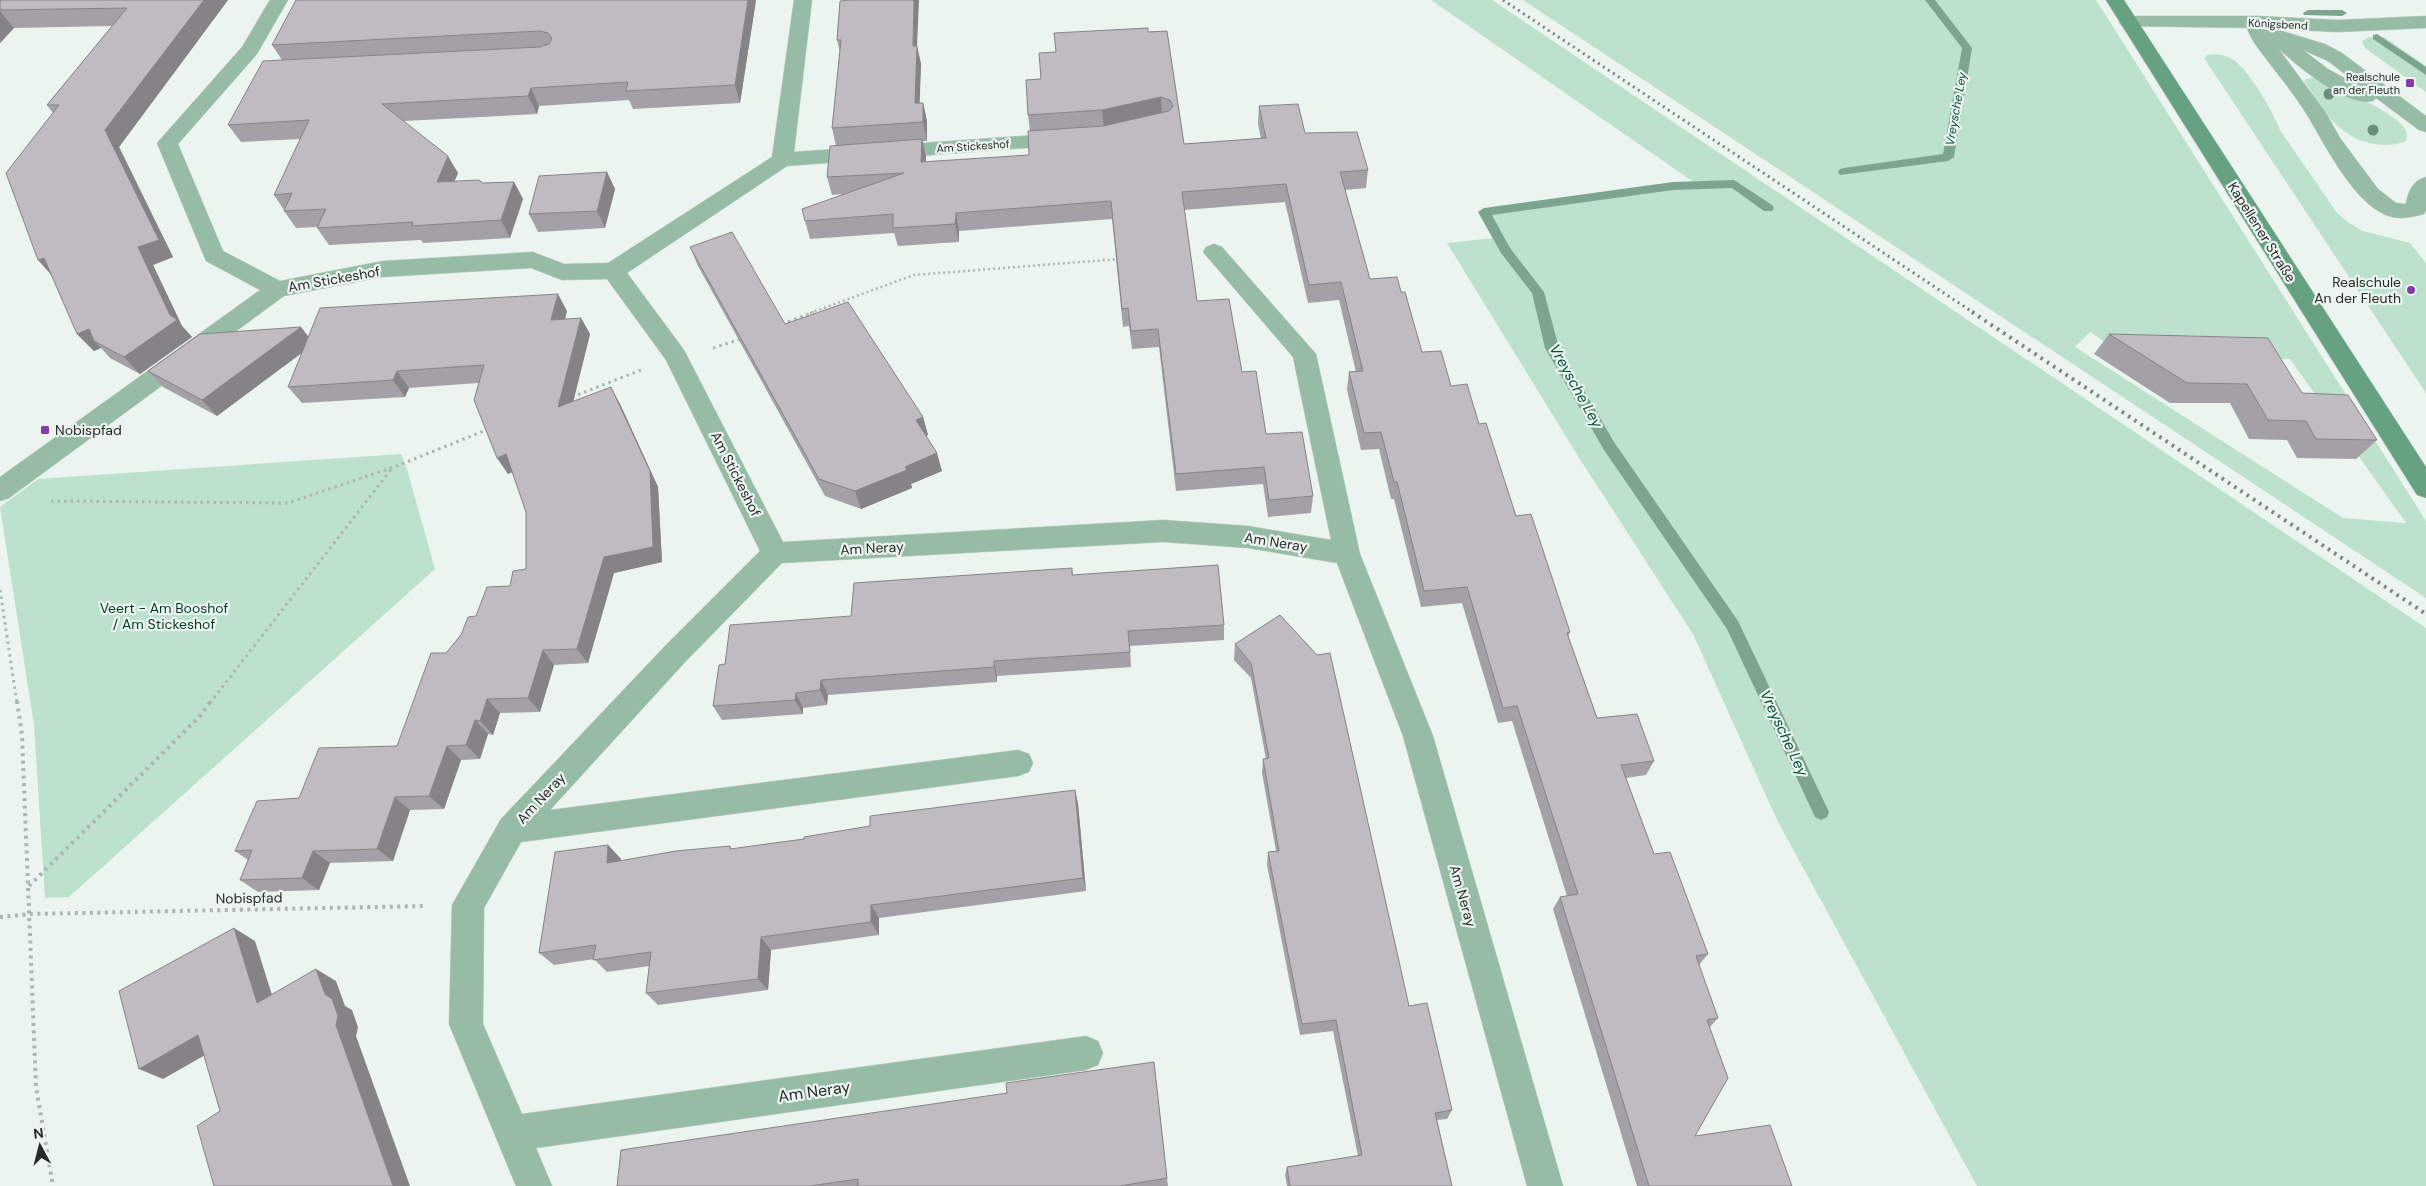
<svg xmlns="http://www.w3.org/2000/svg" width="2426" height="1186" viewBox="0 0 2426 1186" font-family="'DM Sans',sans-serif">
<rect width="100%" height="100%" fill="#ecf4ef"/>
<path fill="#bce1cc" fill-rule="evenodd" d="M1431 0H1492L2426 628V1186H1977L1777 820 1693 634 1576 453 1447 243 1494 238 1478 211 1671 184 1695 183Z
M1523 0H2096L2426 521V598ZM2090 332 2125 355 2290 359 2406 523 2343 518 2075 347Z
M2369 37H2384L2426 66V92L2365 48 2362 41Z
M2215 54C2222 55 2228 56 2234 60 2249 71 2274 113 2280 130L2337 213 2349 223 2363 231 2410 243 2426 263V393L2204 58 2207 55Z
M2314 78 2325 81C2343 91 2392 111 2403 126 2407 131 2407 135 2406 141 2385 150 2357 143 2340 128 2325 116 2315 96 2304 81L2306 79Z
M401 454 407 469 435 569 69 897 45 898 34 725 0 507 38 479Z"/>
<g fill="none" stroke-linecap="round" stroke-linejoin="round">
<path fill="#7da48e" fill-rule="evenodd" d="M1925 0H1935L1972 48 1954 157 1948 161 1840 175 1838 172 1840 169 1844 168 1943 154 1962 48Z
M2308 10H2342L2347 13 2342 16 2304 15 2303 13Z
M2377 34 2426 67V75L2373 39V35Z
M1734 180 1772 205 1774 208 1772 211H1764L1732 188 1673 190 1492 215 1510 248 1544 292 1559 348 1614 442 1738 621 1829 812 1827 817 1821 820 1815 817 1727 629 1604 450 1545 348 1532 293 1501 253 1478 212 1484 208 1673 182Z"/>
<g stroke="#c9d0cb" stroke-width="1">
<path id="service" d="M2257 16 2264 18 2268 31 2275 29 2282 31 2325 44 2342 53 2426 116V132L2419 130 2376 98 2373 101C2347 108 2297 66 2278 48L2326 113 2340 138 2378 189 2396 203 2406 204C2408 191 2413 180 2426 177V210L2424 214C2409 218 2394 221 2380 212 2351 196 2326 147 2309 118 2293 91 2271 67 2253 41L2248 31 2247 22 2250 18ZM2303 50 2328 61 2364 89 2328 69Z"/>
</g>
<g stroke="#c9d0cb" stroke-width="1">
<path id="minor" d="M270 0H288L257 54 178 144 223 251 280 281 383 261 533 252 564 264 608 263 772 157 794 0H812L794 152 1065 133 1072 134 1075 139 1072 144 1065 145 787 166 627 273 684 350 783 542 1163 520 1248 526 1331 540 1293 357 1203 252 1206 247 1214 244 1222 247 1316 354 1360 554 1433 736 1563 1186H1527L1403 736 1337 563 1248 548 1163 542 782 563 686 661 550 810 1018 750 1029 754 1033 763 1029 772 1018 776 521 842 484 908 483 1024 522 1114 1086 1036 1098 1041 1103 1053 1098 1065 1086 1070 536 1148 552 1186H516L449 1024 452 905 501 819 666 645 760 551 666 360 607 279 562 280 531 268 383 277 284 296 9 498 0 501V477L260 290 206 261 157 143 242 47Z
M2129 16H2257L2338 20 2426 16V28L2338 32 2257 28 2122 26 2119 22 2122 18Z"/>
</g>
<g stroke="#c9d0cb" stroke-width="1">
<path id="secondary" d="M2106 0H2124L2426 467V498L2417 495Z"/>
</g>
<path stroke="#aeb5b1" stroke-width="2.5" stroke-dasharray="2 3" stroke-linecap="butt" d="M810 313 914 275 1119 259"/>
<path stroke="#aeb5b1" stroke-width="3" stroke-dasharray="2.5 4" stroke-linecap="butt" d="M782 324 814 312
M713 348 741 339
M572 397 641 370
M51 501 288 503 394 467 489 429
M0 590 17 703
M210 703 393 467"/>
<path stroke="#aeb5b1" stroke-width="4" stroke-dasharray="3 4.5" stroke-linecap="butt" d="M17 701 22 735 36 1087 53 1186
M29 886 200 716 211 701
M0 917 31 914 425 906"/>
<use href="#service" fill="#96bca6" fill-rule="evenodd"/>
<use href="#minor" fill="#96bca6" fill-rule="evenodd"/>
<use href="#secondary" fill="#66a182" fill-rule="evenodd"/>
<path stroke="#7f8481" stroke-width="3" stroke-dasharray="2 4" stroke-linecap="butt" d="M1503 0 1974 313"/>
<path stroke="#7f8481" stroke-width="4" stroke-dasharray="2.5 5" stroke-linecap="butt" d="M1972 312 2426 614"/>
</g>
<g fill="#6b8d7f">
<circle cx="2329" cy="94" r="5.5"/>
<circle cx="2373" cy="130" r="5.5"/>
</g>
<path fill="#a4a1a6" d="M0 0H228L119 147 173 257 153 265 182 326 192 337 140 374 110 358 101 348 94 351 77 334 53 113 47 105 112 26 14 28 0 43Z
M296 0H756L740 103 633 109 629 100 539 106 537 114 404 121 458 173 454 181 483 183 514 182 523 199 510 238 423 243 421 240 329 245 317 228V227L296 228 284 211V210L274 195 300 139 241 142 228 125 282 60 272 45Z
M840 1 917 46 921 64 919 103H923L927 121V141H923L926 157V162L1029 155 1030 131 1028 115 1041 79 1056 52 1148 32 1167 31 1184 144 1261 139 1258 124 1259 106 1368 170 1366 188 1345 190 1370 279 1401 292 1422 352 1451 386 1479 424 1516 516 1570 632 1568 636 1597 718 1654 761 1646 775 1626 778 1654 854 1708 954 1699 965 1718 1018 1710 1027 1695 1136 1792 1186H1637L1553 909 1560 897 1567 896 1512 721 1498 723 1462 603 1421 607 1394 499H1391L1379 449 1361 450 1347 390 1349 372H1356L1339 300 1308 303 1285 202 1184 210 1197 301 1242 372 1266 434 1313 496 1311 513 1268 517 1263 484 1176 491 1159 347 1132 349 1129 326 1123 327 1112 219 959 231V242L898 246 894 233 810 239 805 221 842 194 832 195 827 177 836 146 832 128 840 52 837 40Z
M607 172 615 189 605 228 538 232 529 214Z
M690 247 785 324 923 417 928 435 926 436 942 471 911 484 912 488 861 509 825 496 698 266Z
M567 311 565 319 581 318 590 334 573 401 620 404 658 487 662 562 614 573 588 663 554 665 540 712 500 713 493 735 488 734 480 759 461 760 444 809 410 810 393 861 330 863 319 890 258 892 240 880 248 860 235 851 299 798 397 746 446 653 476 616 510 586 526 569V512L512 472 508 474 478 383 409 388 405 397 302 403 288 387 302 352 217 416 163 387 148 371 301 327 308 337Z
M2109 334 2302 393 2377 440 2356 459 2297 458 2287 440 2249 439 2230 403H2170L2094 354Z
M1072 568 1073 575 1224 625V640L1130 646 1131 667 997 676V682L828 695 827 705 803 708V714L722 720 713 706 725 664 851 616Z
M1280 615 1409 1006 1452 1110 1447 1119 1437 1120 1452 1186H1287L1285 1175 1287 1167 1358 1156 1333 1031 1300 1035 1267 865 1268 852 1276 851 1262 773 1263 759H1266L1251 678 1234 660 1235 644Z
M1075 790 1078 804 1086 891 879 918V935L771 950 768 990 658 1005 646 993 649 966 607 972 594 959 554 965 539 953 608 845 621 859V861L730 846 732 849 804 839 870 826Z
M1154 1062 1168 1186H617L1007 1093Z"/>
<path fill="#868387" d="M204 0H228L119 147 173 257 153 265 182 326 192 337 140 374 124 357 138 247 105 130Z
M748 0H756L740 103 735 85Z
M914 0H919L917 46 921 64 919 122 915 103 913 46Z
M0 11 14 28 0 43Z
M531 88 539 106 537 114 528 96Z
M1161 97 1162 115 1104 128 1102 110Z
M923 103 927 121V141L923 122Z
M922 139 926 157 925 180 921 162Z
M448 156 458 173 447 199 437 182Z
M607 172 615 189 605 228 597 211Z
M514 182 523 199 510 238 501 220Z
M956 213 959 231V242L955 224Z
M44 258 54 278 38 260Z
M558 294 567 311 560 336 551 320Z
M581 318 590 334 568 423 558 407Z
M301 327 314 344 217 416 202 400Z
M89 329 94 341 101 348 94 351 77 334Z
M397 371 409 388 405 397 393 380Z
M611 387 620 404 658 487 662 562 614 573 588 663 577 649Z
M923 417 928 435 921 438 916 420Z
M937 453 942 471 911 484 912 488 861 509 855 491 905 467Z
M506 454 517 470 508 474 497 458Z
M543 650 554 665 540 712 528 698Z
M994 661 997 676V682L994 667Z
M821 680 828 695 827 705 820 690Z
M796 693 803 708V714L795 700Z
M487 699 500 713 493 735 480 721Z
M475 720 488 734 480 759 466 745Z
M447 746 461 760 444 809 429 796Z
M1075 790 1078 804 1086 891 1083 878Z
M395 797 410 810 393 861 377 849Z
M608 845 621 859 619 877 607 863Z
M313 851 330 863 319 890 302 878Z
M871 905 879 918V935L871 922Z
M234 928 255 941 278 1014 257 1003Z
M761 937 771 950 768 990 758 979Z
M316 969 336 981 345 1006 352 1010 358 1027 356 1036 410 1186H393Z
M198 1035 221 1046 163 1079 139 1069Z"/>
<path fill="#bfbbc1" stroke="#868387" d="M0 0H204L105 130 159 240 138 247 170 315 177 320 124 357 94 341 89 329 77 334 44 258 38 260 6 173 59 105H47L127 8 0 10Z
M296 0H748L735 85 626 91 628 82 531 88 528 96 382 104 448 156 437 182 479 180 483 183 514 182 501 220 412 226 413 222 317 228 326 209 284 211 292 193 274 195 309 120 228 125 263 61 540 47 549 44 552 38 548 33 540 31 272 45Z
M851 0H914L913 46H917L915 103H923V122L832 128 841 40H837L840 1Z
M1148 28V32L1167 31 1184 144 1266 138 1259 106 1298 104 1305 133 1357 132 1368 170 1340 172 1370 279 1397 277 1401 292H1405L1422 352 1441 351 1451 386 1467 384 1479 424 1486 423 1516 516 1531 514 1570 632 1567 633 1597 718 1637 714 1654 761 1621 765 1654 854 1670 852 1708 954 1696 956 1718 1018 1707 1020 1728 1078 1695 1136 1770 1125 1792 1186H1649L1560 897 1578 894 1517 706 1503 708 1467 587 1424 591 1397 482H1394L1381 432 1364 433 1349 372 1363 371 1341 282 1309 285 1286 184 1182 192 1197 301 1229 299 1242 372 1256 371 1266 434 1302 432 1313 496 1269 500 1264 467 1176 474 1158 329 1131 331 1128 308 1122 309 1111 201 956 213 955 224 893 228V214L805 221 802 209 904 173 827 177 830 146 922 139 921 162 1029 155 1028 131 1103 126 1169 111 1173 106 1170 100 1161 97 1102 110 1028 115 1026 80 1041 79 1039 53 1056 52 1054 33Z
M607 172 597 211 529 214 539 176Z
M732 232 785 324 848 302 923 417 916 420 937 453 905 467 907 470 855 491 819 479 690 247Z
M558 294 551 320 581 318 558 407 611 387 650 471 653 547 604 557 577 649 543 650 528 698 487 699 480 721 475 720 466 745 447 746 429 796 395 797 377 849 313 851 302 878 240 880 252 850 235 851 257 801 299 798 319 748 397 746 431 653H446L461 635 468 617 476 616 487 587 510 586 513 571 526 569V512L506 454 497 458 474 400 484 365 397 371 393 380 288 387 320 308Z
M301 327 202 400 148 371 200 334Z
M2109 334 2268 338 2302 393 2348 395 2377 440 2316 439 2306 421 2268 420 2247 384 2187 383Z
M1218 565 1224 625 1128 631 1130 652 994 661V667L821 680 820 690 796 693 795 700 713 706 719 665 725 664 730 625 851 616 854 583 1072 568V575Z
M1280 615 1317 655 1330 653 1409 1006 1427 1003 1452 1110 1435 1113 1452 1186H1290L1287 1167 1362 1155 1336 1020 1302 1024 1268 852 1279 851 1263 759 1269 758 1251 663 1235 644Z
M1075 790 1083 878 871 905V922L761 937 758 979 646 993 651 952 593 960 596 945 539 953 555 852 608 845 607 863 676 851 730 846V849L804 839V837L870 826V816Z
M234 928 257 1003 316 969 325 994 332 999 338 1016 336 1025 393 1186H214L197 1126 220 1111 198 1035 139 1069 119 991Z
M1154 1062 1167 1178 1120 1186H858V1179L810 1186H617L621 1150 1007 1093 1006 1083Z"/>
<g fill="#853bad" stroke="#ecf4ef" stroke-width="2">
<rect x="2405" y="78" width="10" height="10" rx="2.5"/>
<circle cx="2411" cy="290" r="5"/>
<rect x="40" y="425" width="10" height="10" rx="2.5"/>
</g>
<g text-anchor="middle" stroke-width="4.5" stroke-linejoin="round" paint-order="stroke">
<g font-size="11" fill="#272a28" stroke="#ecf4ef">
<text transform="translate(2278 24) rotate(3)" y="4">Königsbend</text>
<text transform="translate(973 146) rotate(-4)" y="4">Am Stickeshof</text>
</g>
<g font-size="11" fill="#272a28" stroke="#ecf4ef" text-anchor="end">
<text x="2400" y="81">Realschule<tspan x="2400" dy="13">an der Fleuth</tspan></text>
</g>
<g font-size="12" font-style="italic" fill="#045033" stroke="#ecf4ef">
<text transform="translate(1956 109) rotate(-80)" y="4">Vreysche Ley</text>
</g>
<g font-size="14" fill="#272a28" stroke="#ecf4ef">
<text transform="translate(2262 232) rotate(58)" y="5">Kapellener Straße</text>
<text transform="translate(334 279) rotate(-10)" y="5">Am Stickeshof</text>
<text transform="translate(736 474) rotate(63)" y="5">Am Stickeshof</text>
<text transform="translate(1276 542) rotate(9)" y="5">Am Neray</text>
<text transform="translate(872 548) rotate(-3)" y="5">Am Neray</text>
<text transform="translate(541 798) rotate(-47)" y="5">Am Neray</text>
<text transform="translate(1463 896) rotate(74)" y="5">Am Neray</text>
<text transform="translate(249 898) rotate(-1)" y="5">Nobispfad</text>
</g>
<g font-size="14" fill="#272a28" stroke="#ecf4ef" text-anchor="end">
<text x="2401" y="287">Realschule<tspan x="2401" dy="16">An der Fleuth</tspan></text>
<text x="55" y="435" text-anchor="start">Nobispfad</text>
</g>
<g font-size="14" fill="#013923" stroke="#ecf4ef">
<text x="164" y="613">Veert - Am Booshof<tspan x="164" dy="16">/ Am Stickeshof</tspan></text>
</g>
<g font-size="15" font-style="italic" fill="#045033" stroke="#ecf4ef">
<text transform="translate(1576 386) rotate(61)" y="5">Vreysche Ley</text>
<text transform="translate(1784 733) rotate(65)" y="5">Vreysche Ley</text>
</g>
<g font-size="16" fill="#272a28" stroke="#ecf4ef">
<text transform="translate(814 1091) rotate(-8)" y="6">Am Neray</text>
</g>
</g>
<g transform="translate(40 1146) rotate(353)" stroke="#ecf4ef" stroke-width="4" paint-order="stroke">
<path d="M0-4L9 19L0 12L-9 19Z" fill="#272a28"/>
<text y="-8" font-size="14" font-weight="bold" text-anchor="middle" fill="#272a28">N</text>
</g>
</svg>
